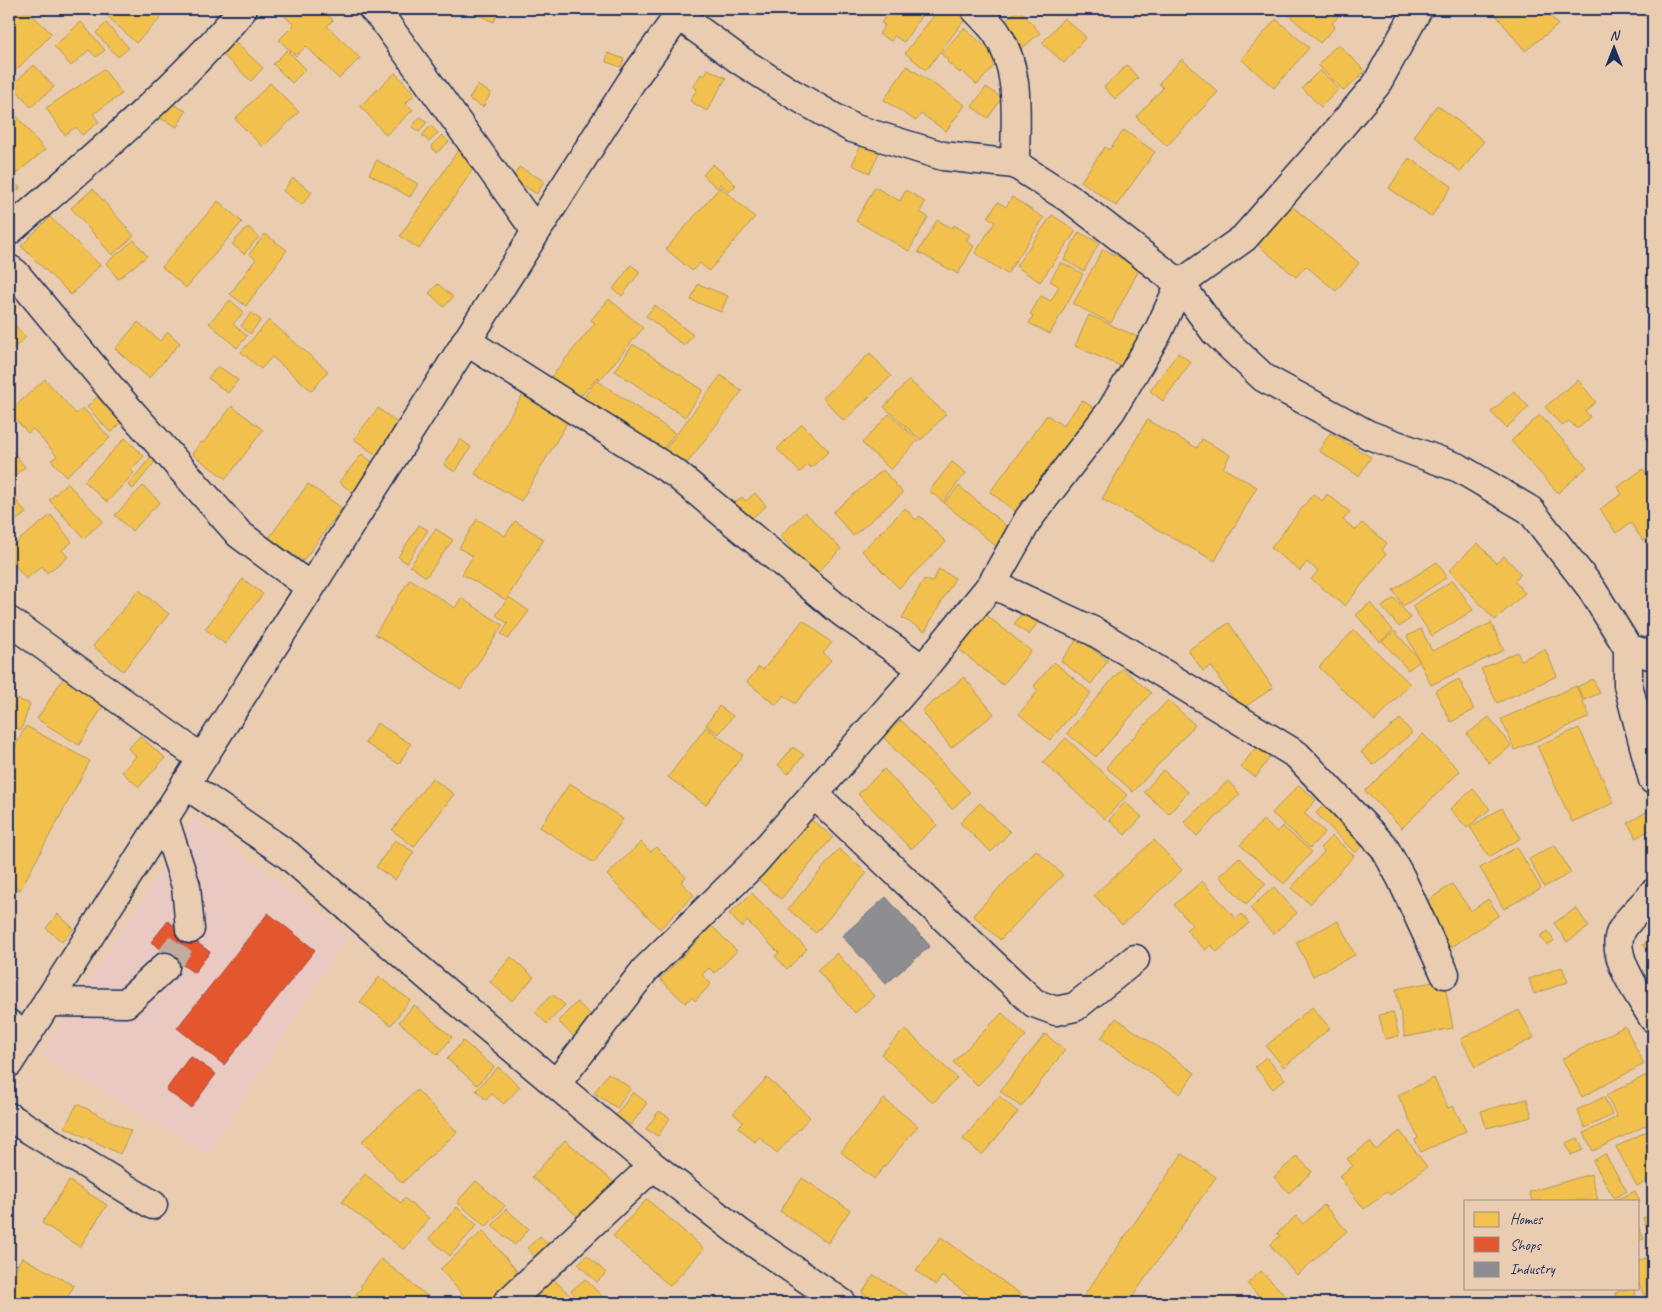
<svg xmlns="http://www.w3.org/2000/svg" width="1662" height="1312" viewBox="0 0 1662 1312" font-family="Caveat,sans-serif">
<rect width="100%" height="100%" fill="#eacdb1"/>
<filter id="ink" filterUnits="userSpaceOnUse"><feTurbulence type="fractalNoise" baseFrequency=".02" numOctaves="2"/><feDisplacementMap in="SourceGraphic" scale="10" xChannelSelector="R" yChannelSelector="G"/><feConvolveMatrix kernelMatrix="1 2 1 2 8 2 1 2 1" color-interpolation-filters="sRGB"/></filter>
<g filter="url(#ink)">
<path fill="#eac9c2" d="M194 818 348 934 208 1154 41 1055Z"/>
<path fill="#f2c14e" stroke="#b29553" d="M9 9H26L52 34 10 76Z
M100 9H170L136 43Z
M211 9H225L217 16Z
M277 9H321L333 20 327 26 360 58 339 79 306 46 296 56 279 40 294 25Z
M475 9H499L494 22 473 13Z
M885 9H912L921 16 904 42 894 36 891 41 879 34 885 25 881 23 889 11Z
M939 9H965L970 13 926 70 905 53Z
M1019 9 1040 33 1020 50 999 26Z
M1282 9H1345L1332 23 1335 27 1320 43Z
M1491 9H1545L1558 25 1525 51Z
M1064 18 1086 37 1064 63 1042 43Z
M1276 19 1309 48 1274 88 1241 59Z
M81 22 105 50 96 57 89 50 71 66 54 46Z
M106 23 129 48 118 57 96 33Z
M964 28 1000 59 977 85 962 71 960 73 947 62 948 60 941 54Z
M233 40 263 68 251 81 221 53Z
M1338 44 1365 71 1344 91 1318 65Z
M287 50 306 69 292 83 273 64Z
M608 53 624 59 621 67 606 62Z
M1182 59 1218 92 1167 146 1136 117 1163 88 1159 83Z
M34 65 54 87 31 107 12 85Z
M1127 65 1138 78 1115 99 1104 87Z
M907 66 965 105 946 131 921 114 916 121 884 100Z
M104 69 122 94 93 114 99 122 82 135 76 127 65 135 46 108Z
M708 69 726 78 707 111 690 101 697 89 693 87 701 74 704 76Z
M1320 70 1339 89 1321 107 1302 88Z
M395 73 415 94 406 103 413 110 386 135 360 106Z
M270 83 299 112 263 147 235 119Z
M477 85 491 93 483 107 469 99Z
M986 87 1002 98 988 118 972 107Z
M165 100 186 111 177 127 156 116Z
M1437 105 1484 141 1461 172 1413 136Z
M10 108 45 150 11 178 20 188 9 198V110Z
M420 117 427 122 419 132 412 127Z
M431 126 438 133 429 142 422 135Z
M1124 130 1155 152 1116 206 1081 181 1105 147 1109 150Z
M442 135 449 142 436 153 431 146Z
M863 140 881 148 870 173 852 165Z
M459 149 478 162 419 249 400 236Z
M1409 158 1452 186 1431 217 1389 188Z
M377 160 418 184 410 197 369 174Z
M713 164 736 185 729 192 720 184 717 188 703 175Z
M519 167 544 181 537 194 512 179Z
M293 178 312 192 302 205 283 191Z
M720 187 755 217 709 271 700 263 692 271 666 249Z
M875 187 900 201 906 190 925 202 920 212 928 217 909 251 856 221Z
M93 189 134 236 112 255 71 208Z
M1012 197 1044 218 1007 274 975 253 995 222 988 217 998 202 1006 207Z
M218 201 242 222 186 288 162 267Z
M1292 206 1359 263 1336 291 1306 266 1296 277 1258 245Z
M1052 215 1076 231 1040 282 1016 266Z
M50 217 100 265 71 295 21 246Z
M937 220 952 228 954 225 970 235 966 241 974 246 958 274 918 252Z
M248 227 259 237 244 254 232 244Z
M1079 232 1099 243 1084 271 1064 260Z
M265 234 287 250 246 306 230 294 256 259 249 254Z
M134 240 147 256 118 279 106 263Z
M1103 249 1140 268 1111 323 1073 304Z
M1061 262 1083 274 1050 334 1029 323 1033 316 1030 314 1041 296 1051 301 1059 286 1050 281Z
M631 265 640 272 622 296 613 289Z
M438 284 453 297 444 307 429 293Z
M698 284 728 296 721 312 691 300Z
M609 299 643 328 600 380 597 377 577 401 550 378 595 323 591 320Z
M230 300 244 312 233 324 247 336 237 348 209 323Z
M655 305 693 335 684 346 646 316Z
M251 313 261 320 250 334 241 326Z
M1089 315 1138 337 1125 368 1075 346Z
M9 319 26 337 9 353Z
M269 320 328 371 312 391 272 357 261 369 241 352Z
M138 322 160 341 168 332 180 343 149 378 115 349Z
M633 344 703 390 685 417 615 371Z
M870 353 891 376 844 421 823 398Z
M1178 353 1191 362 1163 401 1150 391Z
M218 366 238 380 228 393 208 378Z
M721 375 742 391 685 466 664 451Z
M45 379 76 414 83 408 110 438 66 476 51 460 57 456 33 429 28 433 9 412Z
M596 380 675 433 659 455 581 402Z
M909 380 946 414 921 440 884 407Z
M1578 380 1596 402 1585 411 1590 417 1577 429 1569 421 1562 426 1545 407Z
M525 391 570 418 521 501 475 474Z
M1514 391 1529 407 1506 428 1491 412Z
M97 397 121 423 111 433 87 407Z
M1082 400 1099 412 1021 516 990 492 1047 415 1063 426Z
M232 406 263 430 226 479 192 454 201 442 203 443Z
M378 408 399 424 376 455 354 439Z
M889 414 918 440 891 470 862 443Z
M1540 415 1587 467 1558 493 1511 441Z
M1147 420 1197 448 1202 439 1230 455 1223 468 1257 487 1215 561 1102 499Z
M802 424 829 451 811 468 808 465 800 472 777 449Z
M1330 433 1371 457 1359 476 1319 451Z
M125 438 144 456 131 470 134 473 107 502 84 481Z
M460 439 471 447 455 472 444 465Z
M9 446 25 467 12 478 9 474Z
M153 454 158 458 133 489 128 485Z
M362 454 376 465 353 493 339 482Z
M952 462 966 473 943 502 929 491Z
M1643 469 1653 484V534L1643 541 1631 523 1616 533 1600 509 1622 494 1618 487Z
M883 470 903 493 853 536 833 512Z
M67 483 103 521 84 538 49 500Z
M308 484 342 508 303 561 269 538Z
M143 486 160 502 132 531 115 515Z
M959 486 1011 530 997 547 944 503Z
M9 491 26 513 9 526Z
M755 493 766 506 746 523 731 506 742 497 746 501Z
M1313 494 1322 501 1327 494 1350 512 1343 520 1356 530 1362 523 1387 543 1382 550 1386 554 1345 606 1311 579 1318 571 1307 562 1300 571 1271 548Z
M905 508 916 520 920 516 946 542 899 588 862 551Z
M805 512 841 549 816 574 780 536Z
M51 515 72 542 62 550 68 557 47 573 42 566 26 579 9 557V548Z
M477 519 505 536 515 521 544 539 506 600 462 574 473 556 459 548Z
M419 525 428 530 407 563 398 557Z
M436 529 453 540 426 577 410 566Z
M1478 543 1496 563 1504 556 1521 574 1514 581 1525 593 1495 620 1449 570Z
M1437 562 1447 577 1403 606 1393 590Z
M939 569 955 578 925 631 902 618 924 579 932 582Z
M243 579 263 594 225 644 205 629Z
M410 579 455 608 461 598 503 625 461 689 375 634Z
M1453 580 1473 610 1432 636 1412 606Z
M139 590 169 614 123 671 93 646Z
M509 597 529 611 508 639 501 634 508 624 496 615Z
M1394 598 1411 618 1399 627 1382 607Z
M1370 603 1393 630 1380 642 1356 615Z
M1025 609 1040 619 1029 635 1014 624Z
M984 613 1031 651 1003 685 956 647Z
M803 620 832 643 823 653 831 660 795 704 784 695 776 705 747 682 759 667 763 670Z
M1229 623 1273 688 1240 710 1211 666 1203 671 1188 650Z
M1491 623 1504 650 1431 685 1407 636 1421 629 1432 651Z
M1354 630 1410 684 1375 721 1319 667Z
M1395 631 1420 661 1408 670 1382 641Z
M9 637 15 641 9 649Z
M1078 638 1108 661 1091 684 1061 661Z
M1545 649 1557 676 1497 703 1481 669 1517 652 1521 660Z
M1054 662 1091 693 1050 740 1019 714 1038 691 1034 686Z
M1122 668 1151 693 1096 757 1067 733Z
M67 672 109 697 79 745 37 719Z
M964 677 994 714 951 748 922 711Z
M1459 679 1474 710 1451 722 1435 691Z
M1593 679 1600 693 1584 700 1577 687Z
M1576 686 1590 717 1515 750 1501 719Z
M9 696 30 704 21 730 9 726Z
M1168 700 1195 725 1133 792 1106 767Z
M719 706 733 716 719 734 706 725Z
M1489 717 1511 746 1489 763 1467 734Z
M1400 719 1412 733 1373 765 1361 752Z
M901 720 970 792 952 809 883 737Z
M377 723 411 744 399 764 365 743Z
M26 726 90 761 20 890 9 884V758Z
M706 727 743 755 706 805 668 777Z
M1579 728 1614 803 1572 822 1537 746Z
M1423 734 1460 771 1402 828 1365 791Z
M140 736 165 758 139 787 122 772 136 756 128 749Z
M1066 738 1127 795 1105 819 1043 762Z
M793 747 804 755 788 774 778 765Z
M1256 747 1270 757 1256 777 1241 767Z
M884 769 937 825 911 849 858 794Z
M1163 770 1188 792 1169 814 1144 792Z
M432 778 454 794 414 847 392 830Z
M1228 781 1240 794 1197 836 1184 822Z
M570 783 623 819 594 863 540 827Z
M1299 785 1316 800 1304 813 1325 832 1310 848 1272 813Z
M1473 789 1490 809 1467 828 1450 809Z
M1330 799 1369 839 1355 853 1316 813Z
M1125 802 1142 817 1125 835 1109 820Z
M980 803 1010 832 991 852 960 823Z
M1502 808 1521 838 1489 857 1470 827Z
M1648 811 1653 822V828L1636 838 1628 823Z
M804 814 833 837 781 899 753 875Z
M1263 820 1277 832 1282 826 1312 852 1284 884 1240 845Z
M1332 836 1354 856 1310 904 1291 888 1324 852 1320 848Z
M395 840 414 852 395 880 376 867Z
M1154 840 1182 870 1122 925 1094 895Z
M641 842 651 852 656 847 686 877 681 882 694 895 660 929 607 875Z
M1555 845 1571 873 1544 887 1529 859Z
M1517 847 1541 888 1504 909 1480 868Z
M839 849 867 873 816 933 788 909Z
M1036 850 1063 875 1000 940 973 915Z
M1239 857 1266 884 1246 904 1219 876Z
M1202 881 1236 919 1241 914 1249 923 1217 952 1211 945 1205 950 1186 930 1192 925 1174 905Z
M1452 884 1471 911 1488 899 1499 915 1446 951 1417 908Z
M1274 887 1297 913 1273 934 1250 908Z
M752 893 807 949 787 969 775 956 779 953 747 921 742 927 729 914Z
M1576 908 1589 927 1567 942 1554 923Z
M58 914 74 929 62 942 46 928Z
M1338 921 1355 955 1313 976 1296 942Z
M712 926 737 951 715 973 709 968 702 975 711 984 695 1001 692 997 685 1003 660 979Z
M1548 931 1554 941 1547 945 1540 936Z
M1653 935V954L1643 945Z
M837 953 874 996 855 1013 817 970Z
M511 957 534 977 512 1001 490 982Z
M1562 967 1568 982 1534 994 1529 979Z
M379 977 410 1000 391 1025 360 1002Z
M1444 980 1453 1028 1405 1037 1396 989Z
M552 994 565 1005 547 1024 535 1012Z
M577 1002 593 1017 574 1037 558 1021Z
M414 1005 452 1037 438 1055 399 1022Z
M1312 1007 1330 1028 1284 1067 1266 1046Z
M1519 1010 1534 1038 1475 1067 1461 1039Z
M1393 1012 1399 1036 1385 1039 1379 1015Z
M1002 1013 1026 1036 977 1086 953 1062Z
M1116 1018 1195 1073 1180 1094 1101 1038Z
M1625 1026 1644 1064 1582 1097 1562 1059Z
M905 1029 957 1078 933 1103 881 1054Z
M1045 1034 1065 1050 1021 1107 1000 1091Z
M463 1041 494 1067 477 1085 447 1059Z
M1266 1057 1285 1079 1273 1089 1255 1067Z
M498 1067 520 1087 504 1104 492 1094 486 1100 476 1090Z
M1653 1072V1122L1593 1151 1584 1133 1617 1117 1606 1095Z
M608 1073 631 1088 617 1108 594 1093Z
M767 1078 810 1117 777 1153 759 1137 755 1142 738 1127 743 1122 733 1113Z
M1434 1078 1448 1108 1453 1106 1466 1131 1421 1152 1415 1140 1418 1138 1398 1095Z
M417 1090 457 1132 402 1183 362 1141Z
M633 1092 647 1103 631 1125 616 1115Z
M999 1096 1018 1112 982 1155 963 1139Z
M1604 1097 1612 1115 1585 1128 1577 1110Z
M884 1099 918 1126 874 1179 841 1152Z
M1527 1099 1532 1117 1486 1128 1481 1111Z
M77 1104 131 1131 120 1154 65 1127Z
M659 1111 670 1118 658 1136 646 1129Z
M1653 1128V1178L1637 1186 1616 1147Z
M1400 1131 1427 1167 1390 1195 1387 1192 1364 1209 1339 1176 1353 1166 1347 1159 1370 1142 1376 1150Z
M1578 1138 1583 1150 1571 1155 1566 1143Z
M565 1140 615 1183 582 1220 532 1177Z
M1182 1154 1216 1177 1128 1303H1079Z
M1605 1154 1627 1191 1614 1198 1593 1161Z
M1297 1156 1312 1172 1289 1193 1274 1177Z
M365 1174 401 1203 404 1198 429 1218 404 1250 342 1202Z
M1591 1174 1598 1200 1532 1201 1529 1192Z
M802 1178 850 1210 828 1243 780 1211Z
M69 1181 107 1205 80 1247 42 1223Z
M476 1181 505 1206 486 1227 457 1202Z
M1635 1191 1640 1202 1613 1201Z
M647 1199 704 1249 670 1286 613 1236Z
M1324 1205 1347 1231 1297 1275 1270 1245 1280 1236 1277 1233 1296 1216 1303 1224Z
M457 1207 477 1225 450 1256 429 1238Z
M506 1209 529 1229 515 1245 492 1226Z
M1653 1214V1247L1643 1218Z
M1638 1226 1644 1239 1638 1241Z
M483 1231 522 1277 492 1303H470L440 1269Z
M540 1236 551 1248 538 1260 527 1248Z
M941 1237 1033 1303H980L942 1276 936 1285 916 1271Z
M587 1255 606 1273 597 1282 578 1264Z
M1651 1256 1653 1262V1295L1645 1298 1638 1281V1261Z
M22 1257 74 1286 64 1303H9V1281Z
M381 1259 436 1303H349L362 1287 360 1286Z
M1261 1271 1288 1298 1283 1303H1266L1247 1284Z
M874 1275 911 1298 908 1303H878L862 1293Z
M551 1277 578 1303H525Z
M585 1279 603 1297 597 1303H583L571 1291Z
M1628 1288H1633L1639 1303H1619L1615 1293Z
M678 1298 683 1303H673Z"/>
<path fill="#e4572e" stroke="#a84b3c" d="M268 913 315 950 224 1065 177 1028Z
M168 921 210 952 194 973 151 942Z
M190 1056 216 1074 191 1108 166 1090Z"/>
<path fill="#8d8d92" stroke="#6b7182" d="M886 897 930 946 886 984 842 936Z"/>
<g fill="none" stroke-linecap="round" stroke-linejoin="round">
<path stroke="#c1ada0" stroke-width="28" stroke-dasharray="28 14" stroke-linecap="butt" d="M165 967 190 929"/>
<g stroke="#1b2f5e" stroke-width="31">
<path id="minor" d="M373 9 382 18 536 231
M975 9C982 16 990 24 996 32 1022 71 1015 120 1015 164
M678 15 741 61 793 94 852 128 943 156 1015 164 1073 201 1180 284 1215 332 1264 378 1369 435 1459 468 1530 510 1591 588 1628 648V685L1653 780
M9 231C90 161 174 91 243 9
M9 269 15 273 118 397 239 534 310 587
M466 341 676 474 843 613 923 669
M992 584 1095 632 1297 755 1384 847 1401 878 1445 974
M9 621 201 758
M1628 648 1653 656
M185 784 287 854 433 981 653 1166 740 1233 842 1303
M814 794 1034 1003 1056 1011 1075 1007 1135 959
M164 818 186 886 190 929
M1653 893C1644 905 1631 915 1623 928 1606 952 1641 997 1653 1018
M47 1002 126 1003 165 967
M9 1024 25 1037
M556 1084 645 970 752 865 923 669 992 584 1029 518 1111 411 1158 332 1180 284 1244 238 1317 155 1376 85 1418 9
M9 1117 153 1205
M507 1303 653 1166"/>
</g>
<g stroke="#1b2f5e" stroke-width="31">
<path id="highway" d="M9 1063 631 82 683 9"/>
</g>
<use href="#minor" stroke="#eacdb1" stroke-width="28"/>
<use href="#highway" stroke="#eacdb1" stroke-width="28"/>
</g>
</g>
<rect width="1662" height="1312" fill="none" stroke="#eacdb1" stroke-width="30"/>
<rect x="15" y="15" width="1632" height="1282" fill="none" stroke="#1b2f5e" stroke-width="2" filter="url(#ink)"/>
<rect x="1464" y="1200" width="175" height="90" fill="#eacdb1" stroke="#978e90"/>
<rect x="1474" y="1212" width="25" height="15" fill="#f2c14e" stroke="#978e90"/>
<text x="1510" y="1224" font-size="15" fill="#1b2f5e">Homes</text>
<rect x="1474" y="1237" width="25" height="15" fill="#e4572e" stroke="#978e90"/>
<text x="1510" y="1250" font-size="15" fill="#1b2f5e">Shops</text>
<rect x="1474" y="1262" width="25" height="15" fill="#8d8d92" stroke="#978e90"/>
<text x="1510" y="1274" font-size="15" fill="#1b2f5e">Industry</text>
<g transform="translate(1614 48)" stroke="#eacdb1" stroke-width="4" paint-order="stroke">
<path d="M0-4L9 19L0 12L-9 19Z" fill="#1b2f5e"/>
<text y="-8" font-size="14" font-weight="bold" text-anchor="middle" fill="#1b2f5e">N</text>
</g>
</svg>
